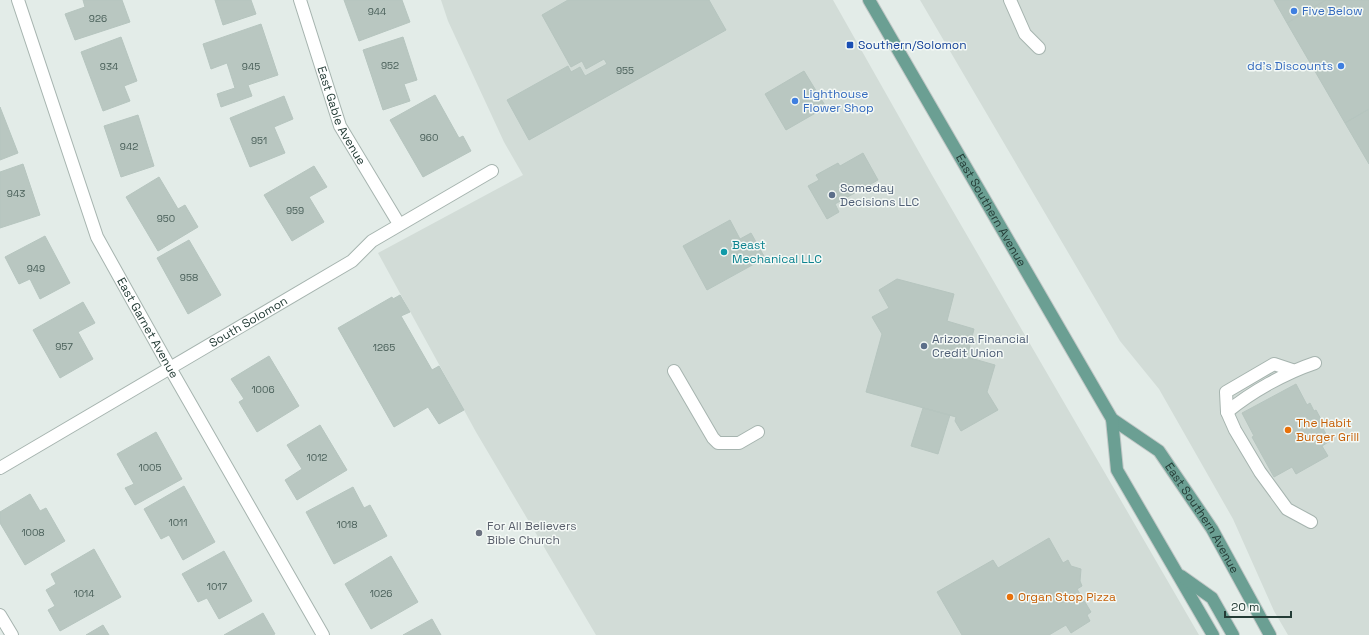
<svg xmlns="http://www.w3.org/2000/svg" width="1369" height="635" viewBox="0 0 1369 635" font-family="'Space Grotesk',sans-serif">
<rect width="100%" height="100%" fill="#e3ece8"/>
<path fill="#d2dcd7" d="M441 0H833L932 175 1199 635H596L476 432 378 253 523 175 504 142 448 21Z
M920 0H1369V635H1288L1274 611 1233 519 1159 389 1120 341Z"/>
<path fill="#b9c7c1" stroke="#b6c5bf" d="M83 0H122L130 22 75 40 65 14 85 7Z
M215 0H251L256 14 223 25Z
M344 0H402L410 22 359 41Z
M568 0H709L726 30 529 140 507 100 568 66 571 72 580 67 585 76 607 64 604 59 586 69 582 61 571 67 542 15Z
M1274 0H1326L1287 23Z
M1326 0H1369V109L1345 123 1287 23Z
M261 24 278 75 248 85 252 96 221 107 217 94 235 88 227 63 211 69 203 44Z
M121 37 137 81 124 86 130 101 103 111 81 52Z
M403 37 417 80 404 84 410 101 383 110 363 50Z
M804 71 826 107 786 130 765 94Z
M435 95 459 138 463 136 471 151 423 177 390 120Z
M284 96 293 119 274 127 285 153 250 167 230 118Z
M0 107 18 153 0 160Z
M1369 109V164L1345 123Z
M138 115 154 166 121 177 104 126Z
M863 153 878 180 835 204 839 212 827 219 808 186 819 180 816 175 838 163 840 166Z
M23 164 40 215 0 228V172Z
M314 166 327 187 309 197 324 222 292 241 264 195Z
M159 177 178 209 185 205 198 227 158 251 126 197Z
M730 220 740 239 751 233 765 258 707 290 683 246Z
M45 236 70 283 40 299 30 279 19 284 5 257Z
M189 240 221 295 188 314 157 258Z
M897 279 954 294 947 321 974 329 967 357 995 365 987 392 998 410 961 431 955 421 956 417 866 392 882 334 872 317 889 308 879 290Z
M400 295 410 312 401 316 432 370 439 366 464 410 439 424 428 407 394 427 338 328 392 297 393 299Z
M83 302 95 323 78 332 93 359 60 378 33 330Z
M269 356 299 406 257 432 239 402 244 399 231 379Z
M1296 384 1307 405 1310 403 1314 411 1316 410 1323 423 1321 425 1330 441 1322 446 1328 456 1296 474 1292 467 1274 477 1252 437 1254 436 1242 413Z
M923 408 950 415 938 454 911 446Z
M320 425 347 470 297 500 285 480 302 469 287 445Z
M156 432 182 479 135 505 125 488 134 484 117 454Z
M184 486 215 542 183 560 169 535 161 539 144 509Z
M353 487 364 508 370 505 387 536 334 564 306 512Z
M30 494 40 511 46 508 65 541 25 565 0 523V512Z
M1049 538 1063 563 1068 560 1071 566 1081 569 1080 581 1082 586 1077 589 1091 612 1087 615 1090 621 1071 633 1066 625 1049 635H962L937 592 993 560 998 568Z
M94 549 121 597 60 631 48 610 55 606 46 590 56 584 51 574Z
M224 551 252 601 219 619 207 598 198 602 182 574Z
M391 556 418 602 371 629 345 584Z
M263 613 275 634 273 635H224Z
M432 619 441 635H403Z
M103 625 109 635H86Z"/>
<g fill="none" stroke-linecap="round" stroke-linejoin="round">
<g stroke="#a6b4af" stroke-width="14">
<g id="minor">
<path id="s1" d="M18 0 97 237 170 368 323 635"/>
<path id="s2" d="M300 0 340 126 399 224"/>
<path d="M1010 0 1025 34 1039 48"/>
<path d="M1292 370 1274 364 1226 392 1227 412 1235 430 1260 472 1287 509 1311 522"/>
<path d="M674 371 713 438 718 443H739L758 432"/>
<path d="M1227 412C1251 392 1285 373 1315 363"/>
<path id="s3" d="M0 468 352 261 372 241 492 171"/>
<path d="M0 615 12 635"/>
</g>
</g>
<g stroke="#c2c8c7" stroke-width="14">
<g id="major">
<path id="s4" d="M869 0 1112 419 1159 451 1212 529 1270 635"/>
<path d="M1112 419 1117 470 1213 635"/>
<path d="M1181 576 1212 598 1233 635"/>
</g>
</g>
<use href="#minor" stroke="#fff" stroke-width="12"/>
<use href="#major" stroke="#6b9f93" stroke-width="12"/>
</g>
<g fill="#3f7fe0" stroke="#f4f9f6" stroke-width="1.5">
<circle cx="1294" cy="11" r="4"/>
<circle cx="1341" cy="66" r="4"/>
<circle cx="795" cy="101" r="4"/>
</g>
<rect fill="#1a4fb4" stroke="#f4f9f6" stroke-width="1.5" x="846" y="41" width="8" height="8" rx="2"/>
<g fill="#5c6f8a" stroke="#f4f9f6" stroke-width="1.5">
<circle cx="832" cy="195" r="4"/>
<circle cx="924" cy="346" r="4"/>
</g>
<circle fill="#0f9aa8" stroke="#f4f9f6" stroke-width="1.5" cx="724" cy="252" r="4"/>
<g fill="#e8710a" stroke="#f4f9f6" stroke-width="1.5">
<circle cx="1288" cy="430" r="4"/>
<circle cx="1010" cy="597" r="4"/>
</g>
<circle fill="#6b7280" stroke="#f4f9f6" stroke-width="1.5" cx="479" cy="533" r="4"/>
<g text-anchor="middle" stroke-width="3" stroke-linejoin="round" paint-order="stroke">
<g font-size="10" fill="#495f59">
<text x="377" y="15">944</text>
<text x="98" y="22">926</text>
<text x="390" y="69">952</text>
<text x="109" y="70">934</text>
<text x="251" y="70">945</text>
<text x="625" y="74">955</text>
<text x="429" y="141">960</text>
<text x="259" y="144">951</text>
<text x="129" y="150">942</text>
<text x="16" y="197">943</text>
<text x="295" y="214">959</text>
<text x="166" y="222">950</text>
<text x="36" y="272">949</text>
<text x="189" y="281">958</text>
<text x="64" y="350">957</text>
<text x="384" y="351">1265</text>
<text x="263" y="393">1006</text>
<text x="317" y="461">1012</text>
<text x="150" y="471">1005</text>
<text x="178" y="526">1011</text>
<text x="347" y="528">1018</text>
<text x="33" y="536">1008</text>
<text x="217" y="590">1017</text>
<text x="84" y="597">1014</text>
<text x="381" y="597">1026</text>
</g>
<g font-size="12" fill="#366cbe" stroke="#f4f9f6" text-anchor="start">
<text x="1302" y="15">Five Below</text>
<text x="1333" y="70" text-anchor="end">dd's Discounts</text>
<text x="803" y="98">Lighthouse<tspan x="803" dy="14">Flower Shop</tspan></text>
</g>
<g font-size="12" fill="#164399" stroke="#f4f9f6" text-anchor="start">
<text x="858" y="49">Southern/Solomon</text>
</g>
<g font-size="12" fill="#243c36" stroke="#f4f9f6">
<text dy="4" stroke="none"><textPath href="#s2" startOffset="123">East Gable Avenue</textPath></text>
<text dy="4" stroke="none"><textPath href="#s4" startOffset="243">East Southern Avenue</textPath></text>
<text dy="4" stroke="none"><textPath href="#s3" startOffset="288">South Solomon</textPath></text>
<text dy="4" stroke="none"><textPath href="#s1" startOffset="354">East Garnet Avenue</textPath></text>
<text dy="4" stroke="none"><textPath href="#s4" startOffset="621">East Southern Avenue</textPath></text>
</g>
<g font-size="12" fill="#4e5e75" stroke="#f4f9f6" text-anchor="start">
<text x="840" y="192">Someday<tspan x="840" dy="14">Decisions LLC</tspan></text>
<text x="932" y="343">Arizona Financial<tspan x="932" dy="14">Credit Union</tspan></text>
</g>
<g font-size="12" fill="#0d838f" stroke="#f4f9f6" text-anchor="start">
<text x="732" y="249">Beast<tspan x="732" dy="14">Mechanical LLC</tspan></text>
</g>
<g font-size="12" fill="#c56008" stroke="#f4f9f6" text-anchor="start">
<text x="1296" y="427">The Habit<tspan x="1296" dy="14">Burger Grill</tspan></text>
<text x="1018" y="601">Organ Stop Pizza</text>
</g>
<g font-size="12" fill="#5b616d" stroke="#f4f9f6" text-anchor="start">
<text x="487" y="530">For All Believers<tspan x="487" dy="14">Bible Church</tspan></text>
</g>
</g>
<path d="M1225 611v6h66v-6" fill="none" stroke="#243c36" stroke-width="2"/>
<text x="1231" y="611" font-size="12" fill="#243c36" stroke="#f4f9f6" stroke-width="3" paint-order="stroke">20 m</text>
</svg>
